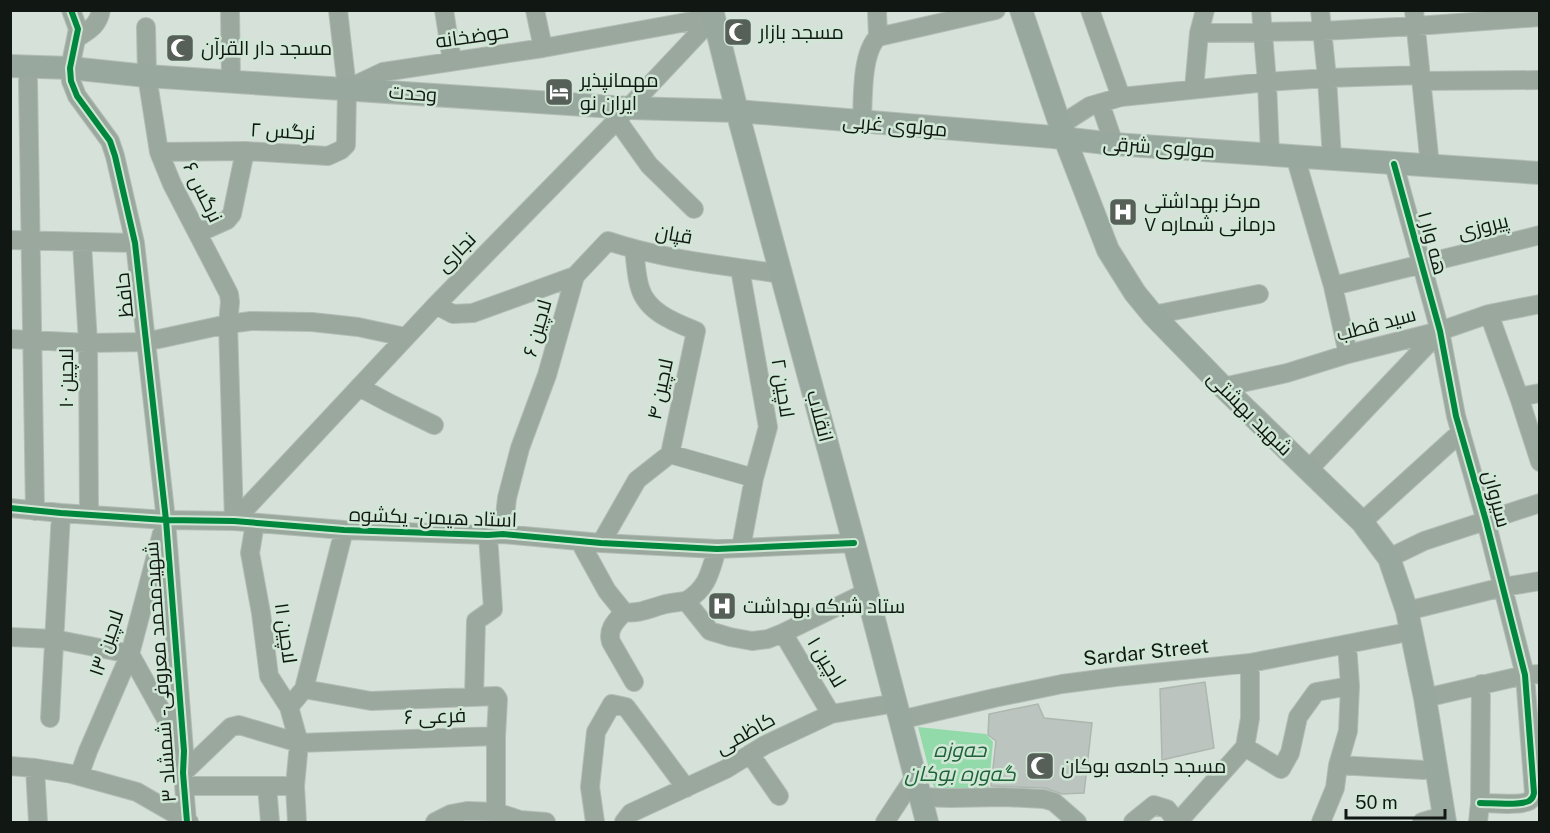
<svg xmlns="http://www.w3.org/2000/svg" width="1550" height="833" viewBox="0 0 1550 833" font-family="'Public Sans',Cairo,sans-serif">
<rect width="100%" height="100%" fill="#d6e2d9"/>
<path fill="#93daaa" d="M918 727 986 734 993 742 988 795 936 789 933 785Z"/>
<path fill="#bbc4be" stroke="#adb6af" stroke-width="1.5" d="M1205 682 1214 748 1162 760 1160 689Z
M1038 704 1044 718 1092 723 1084 793 1062 794 1045 788 991 786 996 741 988 735 989 714Z"/>
<g fill="none" stroke-linecap="round" stroke-linejoin="round">
<g stroke="#b3bdb6" stroke-width="20">
<path id="minor" d="M71 10 78 29 70 68 71 81 77 96 110 141 115 156 135 243 166 520 184 751 183 773 187 822
M230 10 231 81
M444 10 452 61
M535 10 543 48
M1090 10 1121 97
M1261 10 1267 82 1270 154
M1320 10 1327 78 1332 159
M1414 10 1430 166
M146 27 147 76 159 152 172 184 229 294 230 302 228 324 234 521
M1199 33 1322 31 1416 26 1540 17
M878 37 996 10
M77 38C89 30 98 26 101 10
M28 80 35 511
M1421 81 1540 80
M347 89 383 72 543 48 714 17
M1194 89 1199 33 1205 10
M1100 103 1114 144
M617 120 649 165 694 209
M862 122C863 100 861 53 878 37L877 10
M1065 139V122L1090 106 1121 97 1267 82 1327 78 1421 75
M159 152 245 151 328 156 341 150 346 145 347 89 338 10
M1295 156 1333 286 1348 354
M1394 164 1440 331 1456 416 1486 521 1525 675 1534 793C1533 797 1533 798 1529 801 1520 806 1491 803 1480 803
M198 233 227 220 232 214 245 151
M10 240 135 243
M82 243 88 343 89 514
M740 269 768 427 754 478 741 548
M575 276 608 241C664 260 723 265 781 274
M1333 286 1540 235
M436 305 453 314 473 313 575 276 547 375 520 448 507 498 503 534
M1489 314 1519 397 1540 462
M1153 315 1259 294
M10 339 88 343 145 342 228 324 251 321 312 322 358 327 405 337
M359 387 389 403 434 425
M1223 387 1287 373 1348 354 1440 331 1489 314 1540 304
M1519 397 1540 393
M670 454 754 478
M1308 470 1440 331
M10 508 61 513 166 520 234 521 344 530 488 535 503 534 601 543 717 549 854 543
M234 521 436 305 617 120 714 17
M1362 522 1461 432
M255 523 250 553 261 613 269 676 289 707 299 743 496 736V812
M580 542 607 591 624 612
M601 543 637 480 670 454 696 331C674 322 647 312 640 288 636 276 636 262 634 250
M1389 558 1424 541 1540 503
M686 601C708 588 710 572 717 549
M1407 611 1503 587 1540 581
M624 612C638 614 648 609 662 605 669 603 678 602 686 601L710 631 730 637 752 641 768 639 783 633 831 714
M624 612C616 621 607 629 611 642L634 682
M783 633 867 592
M10 637 54 639 130 654 181 746
M1250 663V718L1245 747 1281 769 1290 753 1298 717 1316 692 1350 686
M304 689 344 530
M474 697 476 621 493 609 488 535
M1425 698 1525 675 1540 674
M289 707 304 689 371 701 496 696 498 699 496 736
M50 718 61 513
M900 720 994 698 1062 684 1115 677 1250 663 1398 634
M750 754 779 796
M1338 765 1424 770
M10 766 35 768 72 774 137 792 189 822
M35 768 38 822
M183 773 231 727 239 725 299 743 295 786 297 822
M79 776 88 751 130 654 162 533
M184 786H295
M267 786 270 822
M920 797 950 798 1004 797 1044 799 1054 802 1077 822
M435 822 451 814 467 811 496 812 520 820 546 822
M595 822 590 787 596 732 612 704 626 707 686 788
M624 822 631 813 726 769 765 745 831 714 896 703
M885 822 914 778
M1133 822 1154 805 1167 809 1177 822
M1178 822 1245 747
M1321 822 1335 788 1338 765 1348 731 1350 686 1347 644
M1422 822 1432 819
M1478 822 1480 803 1481 684"/>
</g>
<g stroke="#b3bdb6" stroke-width="24">
<path id="major" d="M712 10 737 111 854 543 927 822
M1021 10 1065 139 1108 250 1135 293 1153 315 1223 387 1362 522 1389 558 1407 611 1425 698 1445 822
M10 66 70 68 147 76 629 108 737 111 1053 137 1114 144 1540 173"/>
</g>
<use href="#minor" stroke="#9aa89e" stroke-width="18"/>
<use href="#major" stroke="#98a89e" stroke-width="22"/>
<g stroke="#d1e7d6" stroke-width="10">
<path id="cycleway" d="M71 10 78 29 70 68 71 81 77 96 110 141 115 156 135 243 166 520 184 751 183 773 187 822
M1394 164 1440 331 1456 416 1486 521 1525 675 1534 793C1533 797 1533 798 1529 801 1520 806 1491 803 1480 803
M10 508 61 513 166 520 234 521 344 530 488 535 503 534 601 543 717 549 854 543"/>
</g>
<use href="#cycleway" stroke="#00873e" stroke-width="6"/>
</g>
<defs>
<g id="mosque-square" transform="scale(1.5)"><rect x="-9" y="-9" width="18" height="18" rx="4" fill="#565f58" stroke="#d1e7d6"/><path d="M3.5-4.9A6 6 0 1 0 3.5 4.9A5 5 0 1 1 3.5-4.9Z" fill="#fff"/></g>
<g id="hotel-square" transform="scale(1.5)"><rect x="-9" y="-9" width="18" height="18" rx="4" fill="#565f58" stroke="#d1e7d6"/><path d="M-6-4.5h1.5V1H6V5H4.5V3h-9V5H-6ZM-4 0a1.8 1.8 0 1 1 3.6 0ZM.5 0V-2.5h3Q6-2.5 6 0Z" fill="#fff"/></g>
<g id="hospital-square" transform="scale(1.5)"><rect x="-9" y="-9" width="18" height="18" rx="4" fill="#565f58" stroke="#d1e7d6"/><path d="M-5-5h3v3.5h4V-5h3V5h-3V1.5h-4V5h-3Z" fill="#fff"/></g>
</defs>
<g fill-rule="evenodd">
<use href="#mosque-square" x="738" y="32"/>
<use href="#mosque-square" x="180" y="48"/>
<use href="#hotel-square" x="559" y="92"/>
<use href="#hospital-square" x="1123" y="212"/>
<use href="#hospital-square" x="722" y="606"/>
<use href="#mosque-square" x="1040" y="766"/>
</g>
<g text-anchor="middle" stroke-width="5" stroke-linejoin="round" paint-order="stroke">
<g font-size="20" fill="#111813" stroke="#d1e7d6" text-anchor="start">
<text x="759" y="39">مسجد بازار</text>
<text x="201" y="55">مسجد دار القرآن</text>
<text x="580" y="87">مهمانپذیر<tspan x="580" dy="23">ایران نو</tspan></text>
<text x="1144" y="208">مرکز بهداشتی<tspan x="1144" dy="23">درمانی شماره ۷</tspan></text>
<text x="743" y="613">ستاد شبکه بهداشت</text>
<text x="1061" y="773">مسجد جامعه بوکان</text>
</g>
<g font-size="20" fill="#111813" stroke="#d1e7d6">
<text transform="translate(472 36) rotate(-8)" y="7">حوضخانه</text>
<text transform="translate(413 93) rotate(4)" y="7">وحدت</text>
<text transform="translate(895 125) rotate(5)" y="7">مولوی غربی</text>
<text transform="translate(283 131) rotate(3)" y="7">نرگس ۲</text>
<text transform="translate(1159 147) rotate(4)" y="7">مولوی شرقی</text>
<text transform="translate(203 192) rotate(64)" y="7">نرگس ۶</text>
<text transform="translate(1483 226) rotate(-14)" y="7">پیروزی</text>
<text transform="translate(674 234) rotate(10)" y="7">قپان</text>
<text transform="translate(1433 243) rotate(75)" y="7">هه وار ۱</text>
<text transform="translate(456 252) rotate(-45)" y="7">نجاری</text>
<text transform="translate(124 295) rotate(-96)" y="7">حافظ</text>
<text transform="translate(1376 324) rotate(-15)" y="7">سید قطب</text>
<text transform="translate(537 328) rotate(-74)" y="7">لاچین ۶</text>
<text transform="translate(66 378) rotate(-90)" y="7">لاچین ۱۰</text>
<text transform="translate(783 388) rotate(81)" y="7">لاچین ۲</text>
<text transform="translate(660 389) rotate(-78)" y="7">لاچین ۴</text>
<text transform="translate(1250 413) rotate(45)" y="7">شهید بهشتی</text>
<text transform="translate(820 416) rotate(75)" y="7">انقلاب</text>
<text transform="translate(1497 499) rotate(75)" y="7">سیروان</text>
<text transform="translate(433 517) rotate(2)" y="7">استاد هیمن - یکشوه</text>
<text transform="translate(286 633) rotate(82)" y="7">لاچین ۱۱</text>
<text transform="translate(106 643) rotate(-71)" y="7">لاچین ۱۳</text>
<text transform="translate(1146 652) rotate(-6)" y="7">Sardar Street</text>
<text transform="translate(827 662) rotate(59)" y="7">لاچین ۱</text>
<text transform="translate(160 672) rotate(-94)" y="7">شهیدمحمد معروفی - شمشاد ۳</text>
<text transform="translate(435 716) rotate(-2)" y="7">فرعی ۶</text>
<text transform="translate(745 733) rotate(-29)" y="7">کاظمی</text>
</g>
<g font-size="21" font-style="italic" fill="#1f643b" stroke="#d1e7d6">
<text x="960" y="757">حه‌وزه<tspan x="960" dy="24">گه‌وره بوکان</tspan></text>
</g>
</g>
<rect width="1550" height="833" fill="none" stroke="#111813" stroke-width="24"/>
<path d="M1346 809v9h99v-9" fill="none" stroke="#111813" stroke-width="3"/>
<text x="1355" y="809" font-size="18" fill="#111813" stroke="#d1e7d6" stroke-width="4.5" paint-order="stroke">50 m</text>
</svg>
